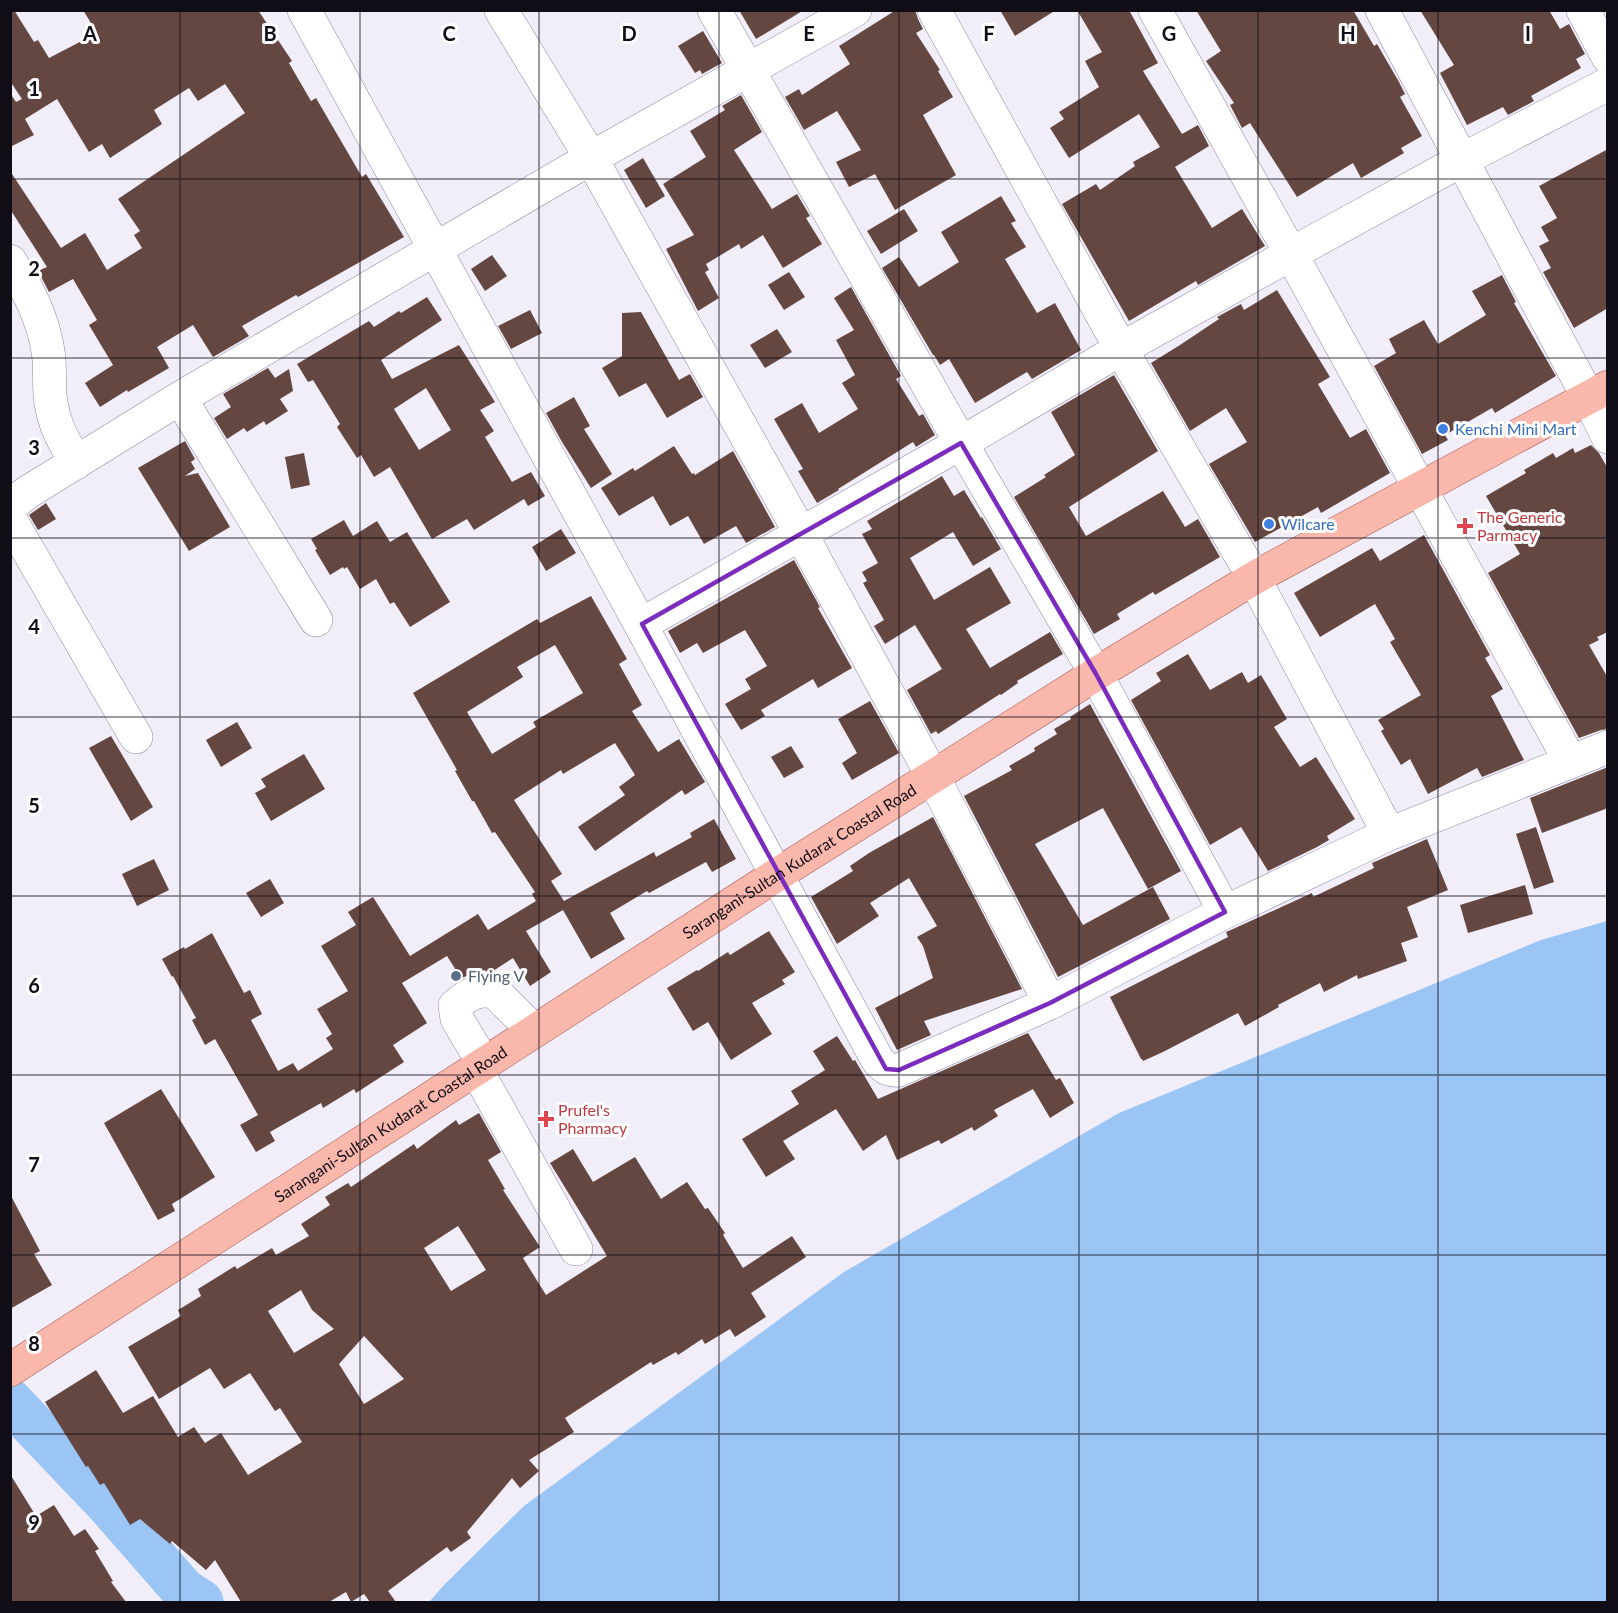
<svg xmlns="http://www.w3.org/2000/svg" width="1618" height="1613" viewBox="0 0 1618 1613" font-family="Lato,sans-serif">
<rect width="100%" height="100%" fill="#f1eefa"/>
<path fill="#9ac5f4" d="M1607 921V1602H429L445 1584 524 1506 844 1272 1119 1113 1541 940Z"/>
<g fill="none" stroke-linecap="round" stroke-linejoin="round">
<path stroke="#9ac5f4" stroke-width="45" d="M10 1401 108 1504 184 1591 201 1602"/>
</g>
<path fill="#654742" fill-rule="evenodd" d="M10 10H14L34 42 38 40 49 58 97 33 83 10H258L292 61 289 63 311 101 316 98 362 177 366 174 404 237 298 297 296 295 242 326 249 336 213 357 193 325 157 347 169 368 128 392 127 390 100 407 85 383 113 365 89 325 97 320 73 279 49 292 38 271 47 267 10 209V171L61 248 85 233 107 270 142 248 134 235 140 231 118 199 245 113 225 84 198 101 189 88 154 110 162 124 110 158 102 144 89 152 57 99 25 119 34 135 10 147V93L16 102 22 99 10 81Z
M739 10H804L756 39Z
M896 10H915L918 19 923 29 916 33 940 70 938 71 953 97 923 115 956 175 895 210 875 174 849 187 836 162 861 150 837 111 804 130 785 97 799 89 802 95 850 64 839 46Z
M1000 10H1056L1015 36Z
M1077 10H1129L1158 63 1143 71 1182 134 1198 125 1209 146 1175 167 1212 228 1242 209 1265 246 1198 285 1196 281 1129 321 1062 204 1096 184 1100 190 1135 166 1133 162 1160 147 1139 114 1069 158 1050 128 1064 119 1059 112 1099 87 1085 61 1102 52Z
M1196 10H1353L1374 46 1377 44 1399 82 1405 94 1400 97 1422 136 1401 148 1404 153 1361 178 1353 163 1297 197 1250 123 1242 128 1230 105 1234 103 1206 61 1221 51Z
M1420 10H1549L1560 29 1569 24 1585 54 1576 59 1581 68 1531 96 1534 101 1508 115 1503 107 1467 125 1440 73 1454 65Z
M703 31 722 63 702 74 700 70 695 73 678 46Z
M741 95 762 132 734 150 772 209 797 194 810 216 806 218 822 244 783 268 763 235 741 249 739 244 706 264 709 270 705 272 719 298 698 311 666 249 694 235 663 184 706 157 690 131 725 110 722 106Z
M1608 149V308L1574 328 1543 272 1551 268 1539 246 1549 241 1541 227 1557 218 1539 186Z
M643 158 665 196 646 208 624 170Z
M1001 196 1016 221 1011 223 1026 247 1005 259 1037 313 1055 303 1081 350 1032 379 1027 372 975 403 949 359 940 365 934 355H933L882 268 899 257 919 287 959 262 941 232Z
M904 209 918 231 881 254 867 231Z
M492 255 507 276 485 291 471 269Z
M789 272 805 297 784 310 768 285Z
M1502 275 1516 302 1514 303 1556 376 1495 413 1492 408 1445 435 1448 440 1422 454 1374 366 1396 353 1389 339 1424 320 1438 344 1486 315 1472 291Z
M851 287 901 376 896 379 919 416 923 414 935 435 916 447 913 442 838 489 839 490 817 503 798 471 803 469 774 419 802 403 819 433 858 409 842 383 855 375 836 340 854 330 834 298Z
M1277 290 1330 377 1318 384 1350 438 1366 429 1390 473 1321 513 1318 507 1255 542 1209 464 1247 442 1226 408 1190 431 1151 363 1180 345 1219 319 1217 317 1241 304 1244 310Z
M427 297 442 320 381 360 392 379 459 345 495 402 480 410 494 431 485 437 512 482 531 472 545 496 528 506 524 499 474 530 467 519 432 539 390 467 374 477 361 455 357 458 337 427 340 424 313 380 308 382 297 364 369 321 374 327 399 311 401 313ZM426 388 451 430 419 450 394 409Z
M530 310 542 333 511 349 498 326Z
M641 312 679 380 690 374 703 397 667 418 646 383 619 397 602 368 622 356V313Z
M777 329 792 352 765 368 750 345Z
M268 368 275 378 289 369 293 391 280 399 288 411 266 425 264 421 247 432 244 428 227 439 214 418 231 407 223 394Z
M1114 375 1158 451 1069 507 1086 536 1163 491 1185 527 1198 519 1220 557 1155 595 1153 592 1117 614 1120 619 1094 634 1014 497 1046 477 1044 475 1075 455 1051 412Z
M574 397 590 426 584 429 612 474 591 488 562 442 546 413Z
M185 441 195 459 191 462 195 469 185 476 198 473 230 527 189 551 138 468Z
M1591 445 1599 453 1608 469V632L1597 637 1599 640 1589 645 1608 678V729L1601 730 1579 738 1488 573 1520 554 1486 496 1526 473 1524 470 1553 453 1556 458 1573 448 1575 453Z
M674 446 692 474 694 473 695 475 733 451 775 527 746 543 736 526 704 544 688 516 670 526 653 496 619 516 601 488 633 468 635 471Z
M304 453 310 485 291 489 285 457Z
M942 476 954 496 964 490 981 518 982 517 1001 549 973 566 953 532 910 558 934 600 990 567 1011 603 966 629 990 668 1050 632 1063 654 1017 681 1018 683 1001 695 1000 694 938 734 936 731 931 734 907 690 942 669 915 625 885 644 874 626 884 620 863 583 867 581 862 572 878 563 862 534 872 529 867 521Z
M46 503 56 519 38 530 29 515Z
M344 520 353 536 377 521 390 542 407 532 450 602 410 627 394 602 390 604 376 579 360 589 347 567 344 569 343 567 330 575 315 550 317 549 311 539Z
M561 529 576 553 546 571 532 547Z
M1424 535 1490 655 1485 658 1503 689 1491 696 1524 760 1482 777 1477 768 1428 794 1410 759 1401 765 1381 731 1384 729 1378 720 1421 695 1390 642 1395 639 1375 604 1320 637 1294 593 1372 548 1380 561Z
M794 560 820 607 818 608 852 668 818 688 813 679 761 710 765 716 741 730 725 704 751 689 745 679 767 666 745 630 703 653 697 643 680 653 668 631Z
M591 596 627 659 619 664 642 705 632 711 658 752 679 739 705 782 685 795 682 790 595 851 578 827 625 795 619 787 635 775 615 743 563 774 561 770 514 800 562 874 551 881 564 901 654 852 656 857 692 837 690 833 714 819 736 859 712 872 706 862 649 893 647 891 610 913 625 939 591 959 563 910 526 931 551 972 530 986 513 958 490 973 486 972 485 970 461 978 447 956 402 983 427 1023 393 1045 404 1062 356 1093 354 1089 323 1108 321 1103 270 1132 275 1141 256 1152 240 1125 258 1115 215 1039 205 1045 192 1020 196 1018 173 976 172 977 162 959 184 947 185 949 212 933 244 993 250 990 262 1014 251 1020 278 1071 293 1063 298 1071 333 1049 326 1038 332 1034 317 1009 348 991 321 946 356 925 348 912 373 897 410 956 478 914 488 930 536 901 532 894 535 892 495 832 492 833 474 801H472L455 771 457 770 413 693 537 619 540 623ZM555 645 583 693 533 722 536 727 492 754 467 712 523 677 517 667Z
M1188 654 1210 690 1242 672 1248 683 1261 675 1287 719 1274 727 1300 767 1316 757 1355 819 1327 836 1329 840 1317 847 1268 871 1241 827 1210 845 1131 700 1161 681 1156 673Z
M870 701 899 753 852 780 842 763 857 753 838 719Z
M1090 704 1181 871 1148 889 1103 808 1035 844 1083 925 1153 887 1170 919 1058 977 964 796 1012 770 1009 766 1035 751 1034 748 1057 734 1054 729 1071 719 1070 717Z
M237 722 252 748 221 767 206 740Z
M111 736 153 807 131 821 89 748Z
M791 746 804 767 784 778 771 757Z
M304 754 325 789 271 821 255 793 266 787 261 779Z
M1608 767V808L1542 833 1530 798Z
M933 817 1022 989 924 1021 931 1035 897 1050 875 1008 933 978 923 946 917 937 937 926 909 878 870 903 879 916 837 944 811 897 853 871 850 866 869 853Z
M1536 827 1554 882 1534 889 1516 834Z
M1427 839 1448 890 1407 907 1418 937 1401 943 1407 961 1358 979 1357 975 1324 992 1320 983 1278 1005 1279 1007 1245 1026 1238 1013 1163 1052 1143 1061 1142 1059H1141L1110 997 1228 937 1226 932 1233 929 1312 893 1313 897 1374 868 1372 863Z
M154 859 169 890 137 906 122 874Z
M270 879 284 903 261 917 246 893Z
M1525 885 1533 914 1468 933 1460 905Z
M769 931 795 972 782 980 785 984 752 1003 772 1034 731 1060 708 1022 693 1031 667 988 697 970 698 971 728 952 730 955Z
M1028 1033 1056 1080 1060 1078 1074 1103 1050 1118 1033 1089 994 1110 998 1116 974 1131 972 1127 941 1144 939 1140 897 1160 886 1135 863 1151 836 1109 783 1141 795 1159 766 1177 742 1139 799 1104 791 1091 825 1070 813 1051 837 1036 853 1061 855 1060 878 1099Z
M161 1089 215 1177 172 1204 175 1211 158 1220 104 1123Z
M479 1113 501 1152 488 1160 505 1189 503 1190 540 1247 523 1258 546 1295 607 1256 550 1163 573 1149 593 1182 635 1157 661 1199 687 1182 705 1209 708 1208 725 1233 723 1235 743 1268 792 1236 806 1257 751 1293 766 1317 735 1337 730 1329 705 1344 702 1339 678 1355 676 1352 653 1365 651 1362 565 1418 574 1432 529 1460 539 1471 520 1488 512 1478 467 1532 471 1538 451 1552 447 1547 388 1591 396 1602H370L364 1594 351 1602 346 1592 329 1602H241L215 1560 206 1570 172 1541 170 1544 140 1519 130 1525 104 1483 100 1485 88 1466 86 1467 45 1402 96 1370 123 1413 153 1396 178 1437 194 1427 205 1443 221 1433 248 1475 302 1442 280 1408 275 1411 250 1373 224 1389 210 1368 159 1399 128 1347 181 1316 178 1310 201 1296 198 1289 235 1266 237 1269 272 1248 276 1255 309 1236 301 1224 330 1205 325 1197 348 1183 351 1187 414 1144 417 1149 456 1120 459 1125ZM458 1226 486 1270 451 1291 424 1248ZM301 1290 312 1310 334 1329 294 1353 268 1311ZM364 1336 404 1379 364 1404 339 1364Z
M10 1194 40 1251 34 1254 52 1285 10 1309Z
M10 1474 36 1516 54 1505 74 1536 85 1529 99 1549 95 1551 113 1581 111 1582 126 1602H10Z"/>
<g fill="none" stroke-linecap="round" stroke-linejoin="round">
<g stroke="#8f87a3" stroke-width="34">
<path id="minor" d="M304 10C494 360 689 708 877 1059 883 1067 888 1071 899 1070L1050 1003 1225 912 1389 834 1608 747
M501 10 591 158 801 534 933 777 1050 1003
M714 10 961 443 1096 674 1225 912
M934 10 1121 349 1254 578 1389 834
M1155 10 1291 254 1570 761
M1382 10 1588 397 1608 437
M1583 10 1608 57
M10 261C28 289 43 318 48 351 51 368 48 386 51 403 55 428 64 441 76 463
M180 398 316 620
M10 506 28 492 180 398 591 158 855 10
M10 519 136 737
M642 624 961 443 1121 349 1291 254 1462 160 1608 84
M484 1064 457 1019 455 1006C467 995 480 987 496 993L534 1031
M476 1069 576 1249"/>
</g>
<g stroke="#a65c53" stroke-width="34">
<g id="major">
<path id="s1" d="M10 1370 778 874 1096 674 1254 578 1608 387"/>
</g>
</g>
<use href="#minor" stroke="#fff" stroke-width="33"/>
<use href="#major" stroke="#fab7ab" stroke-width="33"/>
</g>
<path fill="none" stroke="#7b2cbf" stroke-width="4.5" stroke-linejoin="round" d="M961 443 1096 674 1225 912 1050 1003 899 1070 886 1069 642 624Z"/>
<path fill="none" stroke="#100d17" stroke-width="1.5" stroke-opacity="0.55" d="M180 10V1602M360 10V1602M539 10V1602M719 10V1602M899 10V1602M1079 10V1602M1258 10V1602M1438 10V1602M10 179H1608M10 358H1608M10 538H1608M10 717H1608M10 896H1608M10 1075H1608M10 1255H1608M10 1434H1608"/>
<g fill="#3f7fe0" stroke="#fff" stroke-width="2">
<circle cx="1443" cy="429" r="6"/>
<circle cx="1269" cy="524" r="6"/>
</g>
<g fill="#e0444e" stroke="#fff" stroke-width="2">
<path d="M1462 517h6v6h6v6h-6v6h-6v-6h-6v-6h6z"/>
<path d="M543 1110h6v6h6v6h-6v6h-6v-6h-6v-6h6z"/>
</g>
<circle fill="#5c6f8a" stroke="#fff" stroke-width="2" cx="456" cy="976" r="6"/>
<g text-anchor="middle" stroke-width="6" stroke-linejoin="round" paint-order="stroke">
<g font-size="16" fill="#366cbe" stroke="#fff" text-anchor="start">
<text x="1455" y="435">Kenchi Mini Mart</text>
<text x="1281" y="530">Wilcare</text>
</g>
<g font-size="16" fill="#be3a42" stroke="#fff" text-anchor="start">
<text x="1477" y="523">The Generic<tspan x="1477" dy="18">Parmacy</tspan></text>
<text x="558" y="1116">Prufel's<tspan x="558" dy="18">Pharmacy</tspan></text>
</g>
<g font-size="16" fill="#100d17" stroke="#fff">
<text dy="6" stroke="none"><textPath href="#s1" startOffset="939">Sarangani-Sultan Kudarat Coastal Road</textPath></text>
<text dy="6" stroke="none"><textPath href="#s1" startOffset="453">Sarangani-Sultan Kudarat Coastal Road</textPath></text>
</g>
<g font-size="16" fill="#4e5e75" stroke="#fff" text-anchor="start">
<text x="468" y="982">Flying V</text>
</g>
</g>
<g font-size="20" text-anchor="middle" font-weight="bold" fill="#100d17" stroke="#fff" stroke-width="6" stroke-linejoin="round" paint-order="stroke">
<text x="90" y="41">A</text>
<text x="270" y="41">B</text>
<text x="449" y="41">C</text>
<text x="629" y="41">D</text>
<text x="809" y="41">E</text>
<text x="989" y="41">F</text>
<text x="1169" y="41">G</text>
<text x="1348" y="41">H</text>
<text x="1528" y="41">I</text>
<text x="34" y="96">1</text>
<text x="34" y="276">2</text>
<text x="34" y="455">3</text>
<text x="34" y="634">4</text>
<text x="34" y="813">5</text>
<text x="34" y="993">6</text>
<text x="34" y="1172">7</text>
<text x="34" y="1351">8</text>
<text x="34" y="1530">9</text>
</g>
<rect width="1618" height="1613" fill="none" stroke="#100d17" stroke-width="24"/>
</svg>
